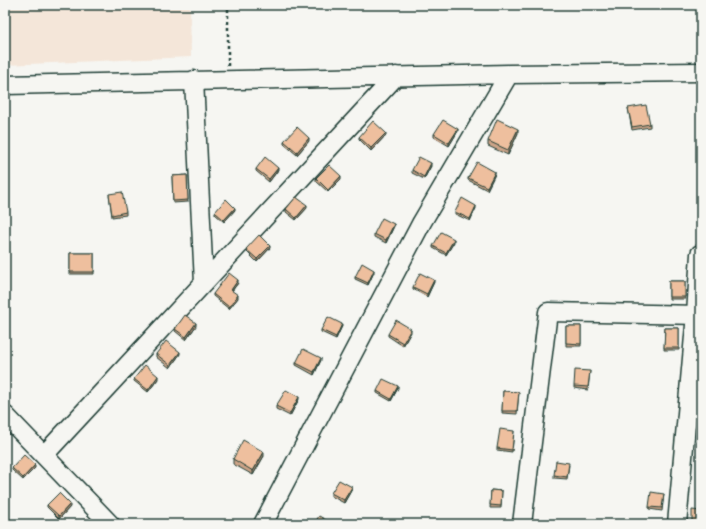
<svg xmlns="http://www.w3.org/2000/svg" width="706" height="529" viewBox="0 0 706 529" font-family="'Balsamiq Sans',sans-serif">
<rect width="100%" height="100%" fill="#f6f6f2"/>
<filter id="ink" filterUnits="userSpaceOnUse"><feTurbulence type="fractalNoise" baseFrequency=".025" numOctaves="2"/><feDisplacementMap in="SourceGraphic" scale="8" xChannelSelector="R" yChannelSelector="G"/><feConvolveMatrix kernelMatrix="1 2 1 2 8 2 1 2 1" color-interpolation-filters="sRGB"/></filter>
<g filter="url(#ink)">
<path fill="#f4e6d9" d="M5 5H190L191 57 5 65Z"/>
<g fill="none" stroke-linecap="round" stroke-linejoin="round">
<g stroke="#1f3d34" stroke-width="21">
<path id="minor" d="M194 80 204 283
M5 85 509 74 701 72
M5 415 110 524
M44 455 396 76
M263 524 422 222 509 74
M522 524 548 312 701 315
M677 524 696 314 700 254"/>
</g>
<path stroke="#1f3d34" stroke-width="2.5" stroke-dasharray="3 3" stroke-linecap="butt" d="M228 66V5"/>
<use href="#minor" stroke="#f6f6f2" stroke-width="18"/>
</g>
<path fill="#cda488" stroke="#1f3d34" d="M628 108 650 124V127L632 130Z
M458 131 449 146 434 137V134Z
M518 133 508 155 488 146V141Z
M386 135 371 151 359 139V137Z
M284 141H309L297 155 284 144Z
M431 166 424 179 412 173V170Z
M256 169 278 170 269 182 256 171Z
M495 174 487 190 468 180V178Z
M187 175 188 202 173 203 172 176Z
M316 178 341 179 328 192 316 181Z
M109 194 126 212V215L112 217Z
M307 208 296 220 286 212V209Z
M476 208 470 221 455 214V212Z
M235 210 224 222 215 214V212Z
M394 226 386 243 374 237V234Z
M454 242 446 255 433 248V246Z
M270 248 257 262 246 251V249Z
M70 253H94V274H70Z
M374 272 368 285 355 279V277Z
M669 281H685V299H669Z
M434 282 427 297 413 289V287Z
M238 283 232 291 238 298 229 309 213 296V294Z
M196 326 186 340 175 331V329Z
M342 326 336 339 321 332V330Z
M566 326H581V346H566Z
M665 328H679V350H664Z
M411 332 403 346 388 336V334Z
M156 354H180L170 368 156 357Z
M321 360 314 375 296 365V363Z
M590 371 588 390 574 388V386Z
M134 379H158L148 392 134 381Z
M398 388 391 401 377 393V391Z
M503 391 519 392 517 414 502 413Z
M299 399 290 416 276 409V406Z
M514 431 512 452 497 450V448Z
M264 456 253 475 233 464V459Z
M569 465 567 479 554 478V475Z
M12 468H35L23 480 12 470Z
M352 489 344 503 331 496V493Z
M491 490 502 491 501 508H490Z
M664 494 662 511 649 509V507Z
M47 505 70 507 59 519 47 507Z"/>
<path fill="#a7866f" stroke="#1f3d34" d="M458 129V131L449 146V143Z
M518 129V133L508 155V150Z
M386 133V135L371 151V148Z
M309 138V141L297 155V152Z
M431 163V166L424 179V177Z
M278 168V170L269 182V179Z
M495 172V174L487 190V187Z
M341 176V179L328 192V190Z
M307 205V208L296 220V218Z
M476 206V208L470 221V219Z
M235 208V210L224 222V220Z
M394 224V226L386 243V240Z
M454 239V242L446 255V253Z
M270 246V248L257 262V259Z
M374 270V272L368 285V283Z
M238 280V283L231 292V290Z
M434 280V282L427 297V294Z
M238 295V298L229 309V307Z
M196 323V326L186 340V337Z
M342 324V326L336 339V337Z
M411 329V332L403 346V343Z
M180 352V354L170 368V365Z
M321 358V360L314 375V372Z
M158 376V379L148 392V390Z
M398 386V388L391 401V399Z
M299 397V399L290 416V413Z
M264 452V456L253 475V471Z
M35 465V468L23 480V478Z
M352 487V489L344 503V500Z
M70 504V507L59 519V516Z"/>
<path fill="#eebf9e" stroke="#1f3d34" d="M646 105 650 124 632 127 628 108Z
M497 119 518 129 508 150 488 141Z
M443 120 458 129 449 143 434 134Z
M373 121 386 133 371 148 359 137Z
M297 127 309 138 297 152 284 141Z
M265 157 278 168 269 179 256 169Z
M419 157 431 163 424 177 412 170Z
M477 162 495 172 487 187 468 178Z
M329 165 341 176 328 190 316 178Z
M187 175 188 200 173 201 172 176Z
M122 192 126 212 112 215 109 194Z
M296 197 307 205 296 218 286 209Z
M462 198 476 206 470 219 455 212Z
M226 199 235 208 224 220 215 212Z
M382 218 394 224 386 240 374 234Z
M441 232 454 239 446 253 433 246Z
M259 235 270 246 257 259 246 249Z
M70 253H94V272H70Z
M362 263 374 270 368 283 355 277Z
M229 273 238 280 231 290 238 295 229 307 213 294Z
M420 273 434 280 427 294 413 287Z
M669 281H685V297H669Z
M185 315 196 323 186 337 175 329Z
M328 317 342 324 336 337 321 330Z
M396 320 411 329 403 343 388 334Z
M566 326H581V344L566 343Z
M665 328H679V348H664Z
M166 341 180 352 170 365 156 354Z
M303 349 321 358 314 372 296 363Z
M145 365 158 376 148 390 134 379Z
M575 370 590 371 588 387 574 386Z
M383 379 398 386 391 399 377 391Z
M286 390 299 397 290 413 276 406Z
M503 391 519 392 517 411H502Z
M500 429 514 431 512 450 497 448Z
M243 440 264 452 253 471 233 459Z
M24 455 35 465 23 478 12 468Z
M556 461 569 463 567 477 554 475Z
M339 480 352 487 344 500 331 493Z
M491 490 502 491 501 506 490 505Z
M651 492 664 494 662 508 649 507Z
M59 493 70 504 59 516 47 505Z
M692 510 701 511V524H692Z
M319 516 333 524H314Z"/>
</g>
<rect width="706" height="529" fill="none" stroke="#f6f6f2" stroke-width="20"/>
<rect x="10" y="10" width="686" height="509" fill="none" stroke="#1f3d34" stroke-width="1.5" filter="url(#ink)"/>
</svg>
